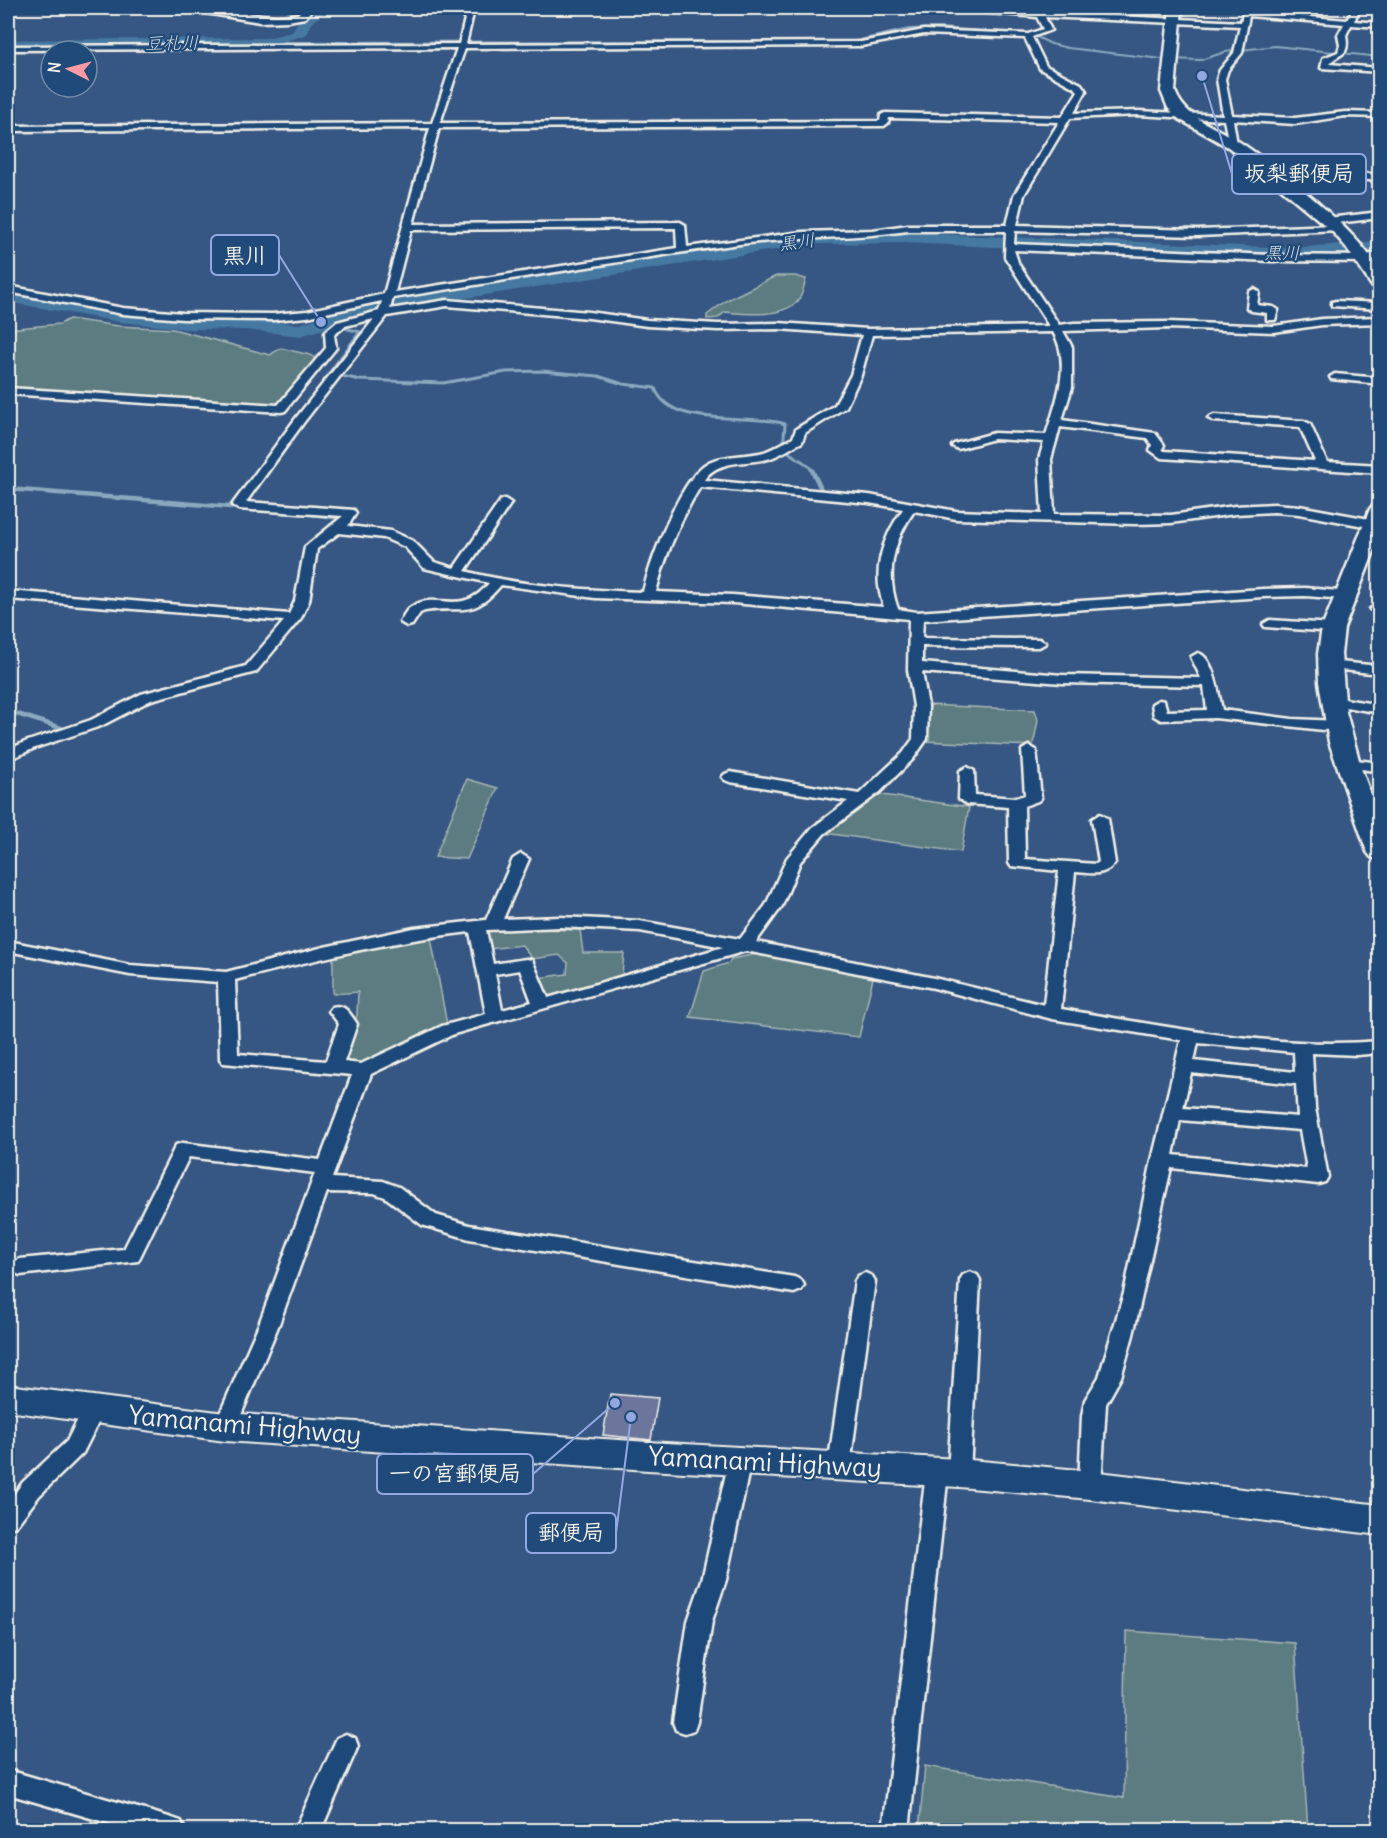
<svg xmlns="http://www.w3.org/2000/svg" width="1387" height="1838" viewBox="0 0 1387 1838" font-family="Delius,'Klee One',sans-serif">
<rect width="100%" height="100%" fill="#365784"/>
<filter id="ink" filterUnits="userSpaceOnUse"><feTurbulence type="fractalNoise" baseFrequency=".0167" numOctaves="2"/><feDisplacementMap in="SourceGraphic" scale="12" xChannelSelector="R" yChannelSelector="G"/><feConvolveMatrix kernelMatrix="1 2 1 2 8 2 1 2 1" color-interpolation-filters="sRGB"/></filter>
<g filter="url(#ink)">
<path fill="#5b7c81" stroke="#a8b6b4" stroke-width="1.5" d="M776 276H795L806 279C804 286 802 296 798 301 781 318 747 314 725 312L718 318 707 319V315L727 300Z
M69 319 118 326 173 329 270 355 281 348 310 355 316 359 277 407 8 389V329L60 324Z
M928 705 1035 710 1038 720 1033 746 923 741Z
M467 779 498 788 467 859 435 857Z
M875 794 969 807 961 852 824 833Z
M524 929 580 930 583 953H624L622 975 546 999 537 978 567 974 568 963 559 955 532 959 522 945 489 949 485 931Z
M431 938 447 1025 420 1034 365 1063 342 1064 357 1015 358 992 333 994V956L361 949Z
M763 953 873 978 859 1037 690 1017 704 971 729 963 731 959Z
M1126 1631 1295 1643 1308 1830H919L925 1766 1124 1798Z"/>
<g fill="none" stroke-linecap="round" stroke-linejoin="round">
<path stroke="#8ba9be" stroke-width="2" d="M267 42 855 41 909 29 939 28 1031 34 1051 44 1068 48 1162 59 1201 60 1225 52 1275 46 1380 57"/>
<path stroke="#8ba9be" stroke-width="3" d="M321 322 360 332 329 373 360 380 443 383 506 372 542 371 598 376 623 384 655 388C670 430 748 412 785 424 785 430 783 439 784 444 788 458 807 459 813 472"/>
<path stroke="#8ba9be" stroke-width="4.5" d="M812 470 821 489
M8 489 243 508
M306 513 340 518
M8 711 61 728"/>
<path fill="#4579a2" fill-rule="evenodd" d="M315 8H330L311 23 306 35 267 46 8 48V40L267 38 292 32 300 18Z
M904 233 1293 248 1380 241V252L1293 260 904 243 811 244 447 301 377 313 300 336 246 330 188 329 120 322 8 302V290L120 310 299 324 374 302 447 289 811 234Z"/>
</g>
<path fill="#6c759c" stroke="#f4f1e8" stroke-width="1.5" d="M610 1394 658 1398 651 1440 603 1435Z"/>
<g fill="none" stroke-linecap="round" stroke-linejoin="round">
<g stroke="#f4f1e8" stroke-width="5">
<path id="minor" d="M305 8H514L511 10H474L466 44 861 42 924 30 1028 34 1043 29 1037 17 955 10 952 8 1241 22 1244 8H1250V12L1347 20 1354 8H1360L1354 21 1380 23V27L1351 25 1346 35C1350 58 1339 52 1329 64L1380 68V72L1321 68 1323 58 1338 52 1340 45 1338 35 1344 24 1249 16 1242 53 1228 70 1225 79 1232 115 1295 118 1345 112 1380 113V117L1345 116 1295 124 1233 120 1237 144 1233 147 1229 144 1224 120 1138 115 1070 118 1024 195 1017 225 1197 230 1337 225 1342 228 1340 230 1197 236 1015 231 1014 244 1271 255 1363 256 1380 252V258L1363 262 1271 261 1014 250 1019 265 1059 325 1074 323 1168 322 1274 326 1322 319 1380 317V323L1322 325 1274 332 1168 328 1063 331 1072 347V387L1062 420 1155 433 1164 445 1162 449 1164 451 1315 461 1300 427 1214 421 1208 418 1214 415 1304 421 1310 424 1327 462 1380 465V473L1161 458 1150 450 1152 445 1147 438 1060 427 1051 459 1054 514 1171 515 1235 506 1274 504 1299 506 1380 521V529L1299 514 1274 512 1235 514 1171 523 1135 524 956 519 914 511C893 542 885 573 898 609L916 612 1263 589 1305 588 1350 592 1352 595 1345 599 1305 596 1263 597 923 620 922 638 1039 639 1046 643 1039 647 922 646V663L1062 675 1201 678 1191 657 1198 653C1214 657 1219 696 1222 710L1292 719 1339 721 1346 725 1339 729 1323 730 1215 718 1161 720 1154 716 1152 704 1159 700 1164 701 1167 711 1207 710 1204 686 1062 683 922 672 928 706 927 739 913 759 880 792 824 834 800 862 782 906 756 942 934 978 1044 1005 1059 871 1011 866 1009 863 1008 807 967 804 959 799 960 771 967 767 974 771 975 795 1015 798 1025 795 1022 750 1029 746 1036 750 1041 798 1038 801 1024 806 1025 859 1096 864 1099 862 1092 819 1100 814 1108 819 1115 863C1104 877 1091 873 1075 872L1061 1009C1165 1026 1274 1050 1380 1041V1053L1357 1055 1312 1053 1315 1108 1328 1177 1325 1182 1318 1184 1171 1168 1133 1335 1121 1377 1106 1404 1101 1485 1098 1492 1090 1494 1082 1492 1079 1485 1082 1416 1085 1400 1099 1377 1124 1293 1152 1160 1181 1040 1052 1019 934 988 746 951 454 1034 371 1074 332 1178 383 1181 399 1187 436 1215 469 1225 794 1277 801 1280 804 1285 801 1290 794 1293 469 1239 422 1225 385 1197 374 1193 327 1192 279 1324 236 1427 233 1433 225 1436 217 1433 214 1427 259 1324 315 1173 189 1157 138 1261 20 1275 13 1272 10 1267 13 1262 20 1259 124 1249 176 1145 183 1143 320 1160 352 1075 223 1063 220 1059 218 982 130 975 8 951V941L130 965 226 972 324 947 414 928 486 920 513 859 521 854 529 859 503 919 560 917 640 921 740 939 766 905 787 858 812 828 848 801 730 782 725 780 722 777 725 774 730 772 859 794 903 753 913 739 914 706 908 670 909 619 733 603 595 598 501 585C471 620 464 605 425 611L420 613 412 625 407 626 400 622C403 617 406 610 411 607 437 589 460 619 489 583L424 568 405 547 384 538 339 533 317 549 309 601 301 618 256 672 151 700 101 726 35 748 8 760V750L25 742 91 720 141 694 246 666 284 621 8 599V591L289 614 295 601 305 547 343 516 238 509 232 505 296 418 374 319 345 326 334 335 336 348 285 411 281 412 8 394V388L278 405 326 348 325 332 337 322 379 311 382 301 307 317 273 320 183 319 123 314 8 292V286L123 308 183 313 273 314 307 311 384 294 430 128 8 131V126L432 123 457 48 8 50V46L459 44 467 10H308ZM1045 17 1240 26 1234 53 1220 70 1217 79 1223 115 1138 111 1074 113 1086 91 1081 84 1046 66 1032 37 1051 30ZM924 34 1025 38 1040 69 1075 88 1078 91 1062 117 885 113 881 115 880 121 440 123 465 48 861 46ZM889 118 1059 122 1014 195 1007 225H908L873 230 802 232 687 247 685 225 680 222 413 224 439 128 884 126 888 123ZM676 228 677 248 395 292 411 230ZM908 231H1006L1005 257 1049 326 868 329 778 323 718 324 647 320 589 312 447 300 390 309 393 298C509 280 624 260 740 244 796 237 852 239 908 231ZM447 306 589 318 647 326 718 330 778 329 862 335 851 375 835 405 796 429 793 438C783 443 773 449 764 452 747 457 725 454 709 462 681 476 650 562 643 592 587 590 519 586 465 571L511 503 505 499 501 500 454 568 434 562 413 541 391 531 348 526 356 513 354 510 246 502 304 422 387 316ZM1053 332C1072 364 1056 402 1046 435L994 433 954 444 952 446 958 449 994 439 1044 442 1039 459 1042 514 956 511 869 495 704 480C718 458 749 465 771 458 782 454 792 447 802 442L805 433 846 407 861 375 872 335ZM700 487 869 503 903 509C882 539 871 571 884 607L733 595 656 592C665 555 680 520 700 487ZM560 927 640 931 723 947 548 998 532 960 526 959 493 964 486 930ZM470 932 486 1014 442 1026 361 1064 344 1062 357 1024C350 1014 345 1003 332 1007L329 1011 339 1024 326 1061 238 1054 235 980C313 960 390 941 470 932ZM520 970 532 1002 502 1010 495 974ZM1198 1043 1294 1052 1295 1072 1194 1061ZM1191 1073 1296 1084 1298 1117 1183 1108ZM1180 1120 1300 1130 1307 1169 1173 1155Z
M1264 165 1380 175V181L1261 170 1260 168Z
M1380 212V218L1328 224 1323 221 1328 218Z
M1254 289 1259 292 1257 305 1273 307 1278 310 1275 320H1267V313L1252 311 1247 308 1249 292Z
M1336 301 1380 303V309L1332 306V302Z
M1335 374 1380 378V384L1331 379 1330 377Z
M1377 605 1380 606V615L1370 609Z
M1270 620 1333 624 1340 628 1333 632 1265 627 1263 624Z
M1329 661 1380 666V674L1324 668 1322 665 1324 662Z
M1333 697 1380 705V713L1328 704 1326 701 1328 698Z
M1348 759 1380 763V772L1343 766 1341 763Z
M970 1272 977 1275 980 1280 970 1473 967 1479 959 1482 951 1479 948 1473 909 1830H883L926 1473 929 1467 937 1464 945 1467 948 1473 960 1280 963 1275Z
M865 1273 872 1276 875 1281 850 1466 847 1472 839 1475 831 1472 828 1466 855 1281 858 1276Z
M93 1402 101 1405 104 1411 83 1453 39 1496 16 1526 8 1528V1503L23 1482 67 1441 85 1405Z
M740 1451 748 1454 751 1460 726 1580 712 1621 697 1722 694 1730 685 1733 676 1730 673 1722 688 1621 702 1580 729 1460 732 1454Z
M346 1734 355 1738 358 1746 321 1830H295L337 1738Z
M8 1770 172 1818 181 1821 185 1830H132L8 1794Z"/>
</g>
<g stroke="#f4f1e8" stroke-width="5">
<path id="secondary" d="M188 8C224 4 257 21 298 14L303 8H313L305 18 288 21 260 22 193 11Z"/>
</g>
<g stroke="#f4f1e8" stroke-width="4">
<path id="primary" d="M8 1385 225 1413 648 1442 959 1459 1090 1471 1380 1505V1535L1090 1499 959 1487 648 1470 225 1441 8 1411Z"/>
</g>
<g stroke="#f4f1e8" stroke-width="5">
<path id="trunk" d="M1170 8H1182L1175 91C1185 119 1215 126 1238 141 1272 163 1366 237 1379 272 1381 277 1380 285 1380 291L1374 289 1346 247 1332 231 1254 166 1228 147 1179 119 1168 108 1161 91Z
M1380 503V536L1344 628 1341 654 1346 712 1362 771 1380 819V860L1371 857 1367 852 1329 742 1319 682 1318 654 1322 628 1370 509 1373 505Z"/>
</g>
<use href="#minor" fill="#1f4a7a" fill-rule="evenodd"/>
<use href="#secondary" fill="#1f4a7a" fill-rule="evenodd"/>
<use href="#primary" fill="#1f4a7a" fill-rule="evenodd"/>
<use href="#trunk" fill="#1f4a7a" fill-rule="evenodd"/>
</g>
</g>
<g text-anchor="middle" stroke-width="4.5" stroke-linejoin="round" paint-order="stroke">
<g font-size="18" font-style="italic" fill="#dadfde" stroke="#1f4a7a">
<text transform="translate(172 43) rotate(-1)" y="6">豆札川</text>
<text transform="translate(797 242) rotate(-7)" y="6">黒川</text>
<text x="1282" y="259">黒川</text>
</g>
<g font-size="26" fill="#f4f1e8" stroke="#1f4a7a">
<text transform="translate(245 1425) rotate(5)" y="9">Yamanami Highway</text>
<text transform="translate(765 1462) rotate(3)" y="9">Yamanami Highway</text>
</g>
</g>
<path fill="none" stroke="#93a8e1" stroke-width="2" d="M1202 76L1232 174M321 322L279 255M615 1403L533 1474M631 1417L616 1533"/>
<g fill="#93a8e1" stroke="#1f4a7a" stroke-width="2">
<circle cx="1202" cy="76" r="6"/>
<circle cx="321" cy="322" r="6"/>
<circle cx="615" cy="1403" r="6"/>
<circle cx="631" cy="1417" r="6"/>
</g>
<g fill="#1f4a7a" stroke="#93a8e1" stroke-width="2">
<rect x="1232" y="154" width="134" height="40" rx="6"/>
<rect x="211" y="235" width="68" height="40" rx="6"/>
<rect x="377" y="1454" width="156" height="40" rx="6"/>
<rect x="526" y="1513" width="90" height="40" rx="6"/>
</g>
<g font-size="22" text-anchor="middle" font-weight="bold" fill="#f4f1e8">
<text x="1299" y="181">坂梨郵便局</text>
<text x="245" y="263">黒川</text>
<text x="455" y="1481">一の宮郵便局</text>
<text x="571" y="1540">郵便局</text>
</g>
<rect width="1387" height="1838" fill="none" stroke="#1f4a7a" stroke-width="30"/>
<rect x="15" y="15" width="1357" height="1808" fill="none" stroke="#f4f1e8" stroke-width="2" filter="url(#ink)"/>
<g transform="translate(69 69) rotate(276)"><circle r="28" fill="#1f4a7a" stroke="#748da6" stroke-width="1.5"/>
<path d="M0-4.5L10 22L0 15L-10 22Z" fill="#ff9aa2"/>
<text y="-9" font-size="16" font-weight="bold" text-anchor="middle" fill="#f4f1e8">N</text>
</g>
</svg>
